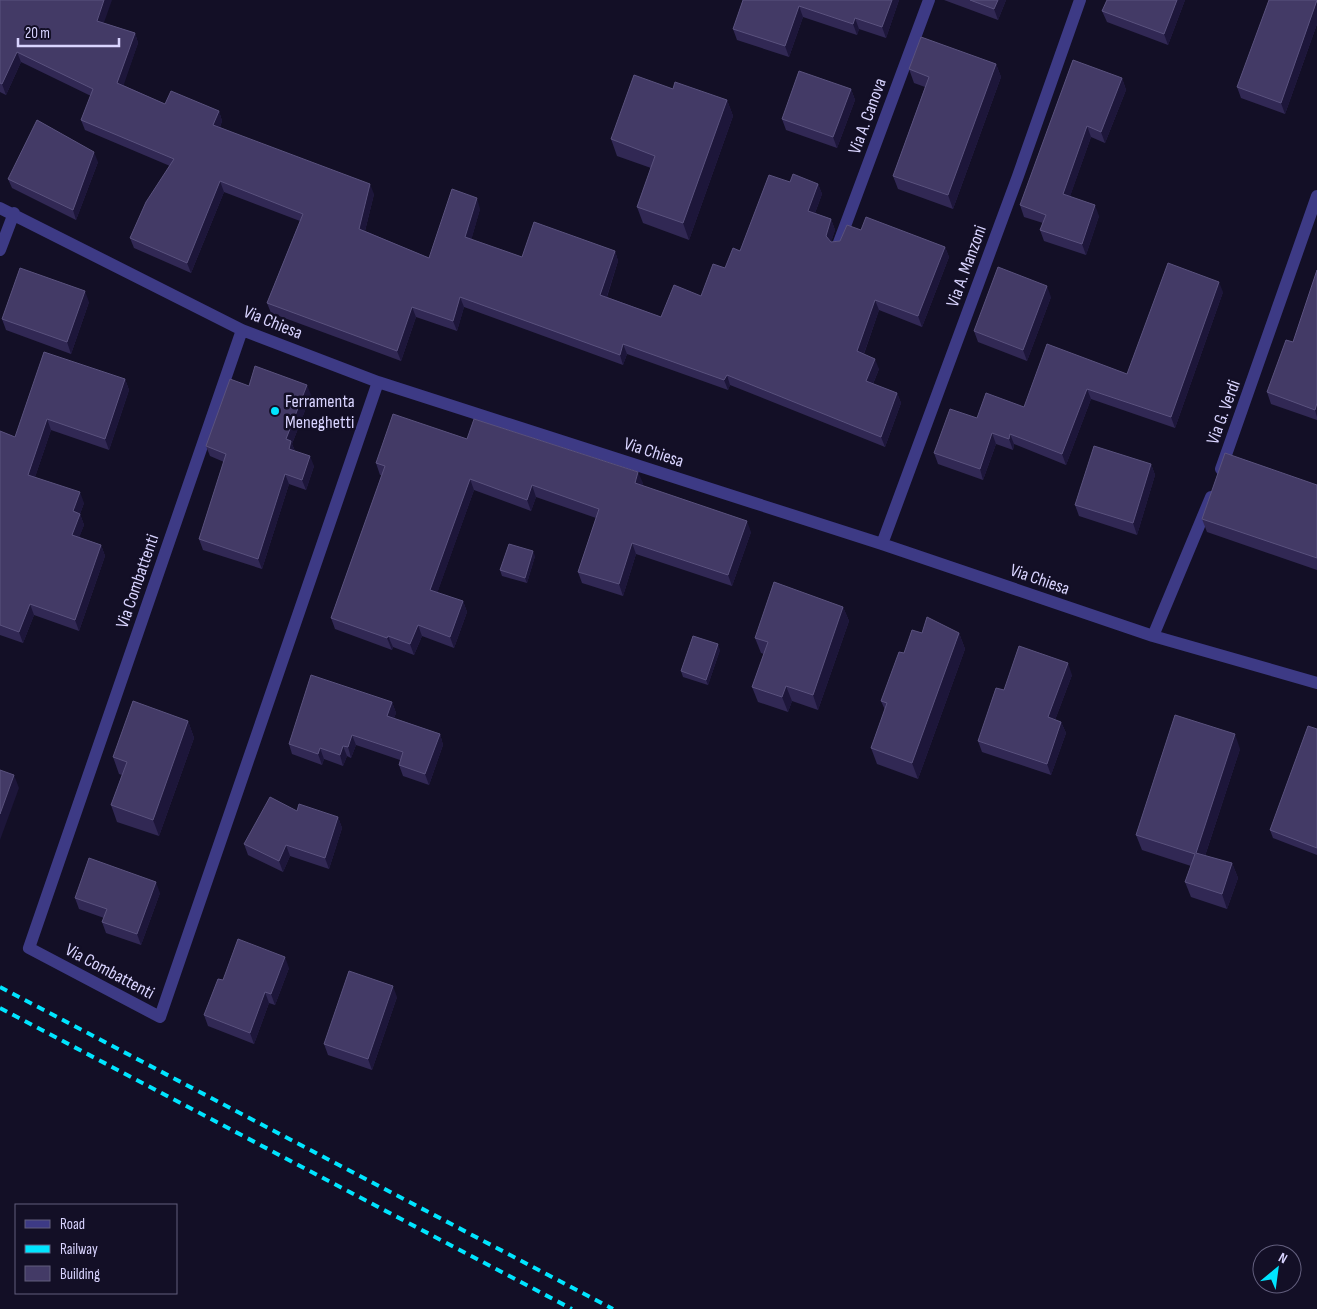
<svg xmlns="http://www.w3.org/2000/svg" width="1317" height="1309" viewBox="0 0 1317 1309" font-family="'Sofia Sans Condensed',sans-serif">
<rect width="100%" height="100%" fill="#130f26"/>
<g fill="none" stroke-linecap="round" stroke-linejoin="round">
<path stroke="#3d3a85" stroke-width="12" d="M0 208 242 330 378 382 882 544 1153 636 1317 683
M838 245 929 0
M0 250 14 213
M242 330 29 948 160 1017 378 382
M1221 469 1317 196
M882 544 1018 176 1080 0
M1153 636 1211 497"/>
<path stroke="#00e5ff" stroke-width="4" stroke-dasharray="8 6" stroke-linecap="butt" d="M0 987 613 1309
M0 1008 572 1309"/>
</g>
<path fill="#312854" d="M0 0 104 23 135 33 138 43 123 85 165 104 219 111 222 121 220 127 374 194 365 231 429 258 480 209 471 240 522 257 615 251 618 261 607 297 661 317 701 296 740 251 790 182 818 184 822 194 815 213 831 219 835 230 831 242 840 241 861 230 945 247 949 257 922 327 879 310 864 354 879 369 873 384 897 393 901 403 885 447 730 385 728 390 627 354 623 365 464 307 457 331 416 317 401 361 271 313 267 303 300 221 224 192 191 273 134 248 130 238 170 166 85 130 81 120 91 96 21 62 6 95 0 92Z
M743 0H899L886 38 859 29 857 35 803 17 789 57 737 40 733 29Z
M944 0H1006L998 20Z
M1107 0H1185L1168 45 1107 22 1102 11Z
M1317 0V24L1285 114 1241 98 1237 87Z
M996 64 1001 77 953 209 898 189 893 176 925 87 914 83 909 69Z
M1122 78 1126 90 1105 143 1091 137 1070 196 1099 216 1086 255 1044 241 1040 230 1043 223 1024 217 1020 205Z
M673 89 727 100 733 116 689 240 643 223 637 207 651 168 617 156 611 139Z
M851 89 855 100 837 148 786 130 782 119Z
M98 162 76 220 12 188 8 179Z
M1317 270V420L1271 404 1267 392 1293 342Z
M1223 292 1175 428 1091 399 1066 465 1014 444 1013 450 996 444 983 480 938 464 934 453 977 418 1024 407 1127 374Z
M1051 297 1027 361 978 342 974 331Z
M89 302 71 354 6 330 2 319Z
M125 379 129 390 109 450 51 430 35 477 84 503 80 514 84 525 79 537 101 545 105 556 79 631 34 615 23 643 0 635V431L15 437Z
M249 386 311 395 292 444 295 451 314 466 306 490 289 484 262 569 203 550 199 539 224 462 210 456 206 446Z
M467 439 643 483 642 485 751 532 732 586 636 554 623 596 582 583 578 572 596 518 536 497 531 511 474 490 437 593 463 601 467 612 454 648 422 636 414 655 393 647 392 650 335 629 331 618 382 475H380L376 463Z
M1151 464 1155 475 1137 535 1079 516 1075 505Z
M1317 485V570L1207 532 1202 519Z
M535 556 527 583 502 576 500 570Z
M843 607 849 621 818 710 792 701 788 712 758 702 752 687 764 654 761 653 755 638Z
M922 633H959L965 649 918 779 877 764 871 748 885 710 881 701 904 653Z
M720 650 708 685 683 677 681 671Z
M1072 675 1055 720 1061 722 1066 733 1051 775 982 752 978 741 1004 690Z
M392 702 396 713 394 718 440 734 443 745 429 785 403 776 399 765 400 760 356 745 351 758 347 756 343 766 324 759 322 765 292 754 289 744Z
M188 721 194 738 159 836 117 822 111 805 122 775 119 774 113 757Z
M1317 729V855L1273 838 1270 830Z
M1240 749 1205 856 1232 863 1238 878 1227 909 1191 897 1185 882 1191 866 1142 850 1136 835Z
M297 811 338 817 342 828 329 869 290 856 283 872 248 855 244 844Z
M160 893 141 945 106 933 102 922 104 918 79 909 75 898Z
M289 968 275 1005 269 1003 254 1044 208 1026 204 1015 223 980Z
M397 997 372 1070 328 1055 324 1044Z"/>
<path fill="#1d163a" d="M104 0H112L101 31 97 21Z
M892 0H899L886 38 882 27Z
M998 0H1006L998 20 994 9Z
M1177 0H1185L1168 45 1164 34Z
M1317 1V24L1285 114 1281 103Z
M799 6 803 17 789 57 785 46Z
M855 18 859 29 857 35 853 24Z
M135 33 138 43 121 93 117 83Z
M17 52 21 62 6 95 2 84Z
M996 64 1001 77 953 209 948 195Z
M1122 78 1126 90 1105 143 1101 132Z
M851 89 855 100 837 148 833 137Z
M727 100 733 116 689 240 683 223Z
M219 111 222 121 217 135 213 125Z
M1087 126 1091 137 1067 205 1063 194Z
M94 152 98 162 76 220 73 210Z
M220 181 224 192 191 273 187 263Z
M370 184 374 194 363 239 359 229Z
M818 184 822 194 812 221 808 211Z
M477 198 480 209 469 248 465 237Z
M1095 205 1099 216 1086 255 1082 244Z
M831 219 835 230 830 246 826 236Z
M945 247 949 257 922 327 918 316Z
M615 251 618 261 604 305 600 295Z
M1219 282 1223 292 1175 428 1171 417Z
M1047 286 1051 297 1027 361 1023 350Z
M85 291 89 302 71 354 67 342Z
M460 297 464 307 457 331 453 321Z
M875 300 879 310 861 362 857 351Z
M412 307 416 317 401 361 397 351Z
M623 344 627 354 623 365 620 355Z
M875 359 879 369 870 391 866 381Z
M727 375 730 385 728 390 724 380Z
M125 379 129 390 109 450 105 439Z
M307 385 311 395 292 444 295 451 293 459 286 439Z
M1087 389 1091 399 1066 465 1062 454Z
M897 393 901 403 885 447 881 437Z
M1317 403V417L1315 410Z
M47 419 51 430 32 486 28 475Z
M992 433 996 444 983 480 980 469Z
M1010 434 1014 444 1013 450 1009 439Z
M310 456 314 466 306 490 302 480Z
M1151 464 1155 475 1137 535 1133 523Z
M638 472 643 483 639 494 635 483Z
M285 474 289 484 262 569 258 559Z
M470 479 474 490 434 602 430 590Z
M532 485 536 497 531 511 527 500Z
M80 492 84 503 77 522 73 511Z
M80 514 84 525 76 546 72 535Z
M747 521 751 532 732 586 728 575Z
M632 543 636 554 623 596 619 584Z
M101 545 105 556 79 631 75 620Z
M533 551 535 556 527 583 525 578Z
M463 601 467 612 454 648 450 637Z
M30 604 34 615 23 643 19 632Z
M843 607 849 621 818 710 813 695Z
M418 625 422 636 414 655 410 644Z
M959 633 965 649 918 779 912 763Z
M388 636 393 647 392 650 387 638Z
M718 644 720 650 708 685 706 680Z
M1068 663 1072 675 1052 728 1048 717Z
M786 686 792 701 788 712 782 697Z
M392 702 396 713 391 726 387 716Z
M188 721 194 738 159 836 153 820Z
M1061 722 1066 733 1051 775 1047 764Z
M440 734 443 745 429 785 425 774Z
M1235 734 1240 749 1201 868 1196 853Z
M352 735 356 745 351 758 348 747Z
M343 746 347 756 343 766 340 755Z
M320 748 324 759 322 765 318 754Z
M14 775 19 788 0 840V814Z
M338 817 342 828 329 869 325 858Z
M286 845 290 856 283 872 279 861Z
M1232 863 1238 878 1227 909 1222 894Z
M156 882 160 893 141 945 137 934Z
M285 957 289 968 275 1005 271 994Z
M393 986 397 997 372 1070 368 1059Z
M265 992 269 1003 254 1044 250 1033Z"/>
<path fill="#433a66" stroke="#5a527e" d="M0 0H104L97 21 135 33 117 83 165 104 171 91 219 111 213 125 370 184 359 229 429 258 452 189 477 198 465 237 522 257 534 222 615 251 600 295 661 317 674 285 701 296 713 264 725 268 733 248 740 251 769 175 790 182 793 174 818 184 808 211 831 219 826 236 831 242 840 241 847 225 861 230 866 217 945 247 918 316 875 300 857 351 875 359 866 381 897 393 881 437 727 375 724 380 623 344 620 355 460 297 453 321 412 307 397 351 267 303 303 214 220 181 187 263 130 238 146 202 174 159 81 120 93 89 17 52 2 84 0 83Z
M743 0H892L882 27 855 18 853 24 799 6 785 46 733 29Z
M970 0H998L994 9Z
M1107 0H1177L1164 34 1102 11Z
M1269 0H1317L1281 103 1237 87Z
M921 37 996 64 948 195 893 176 929 77 909 69Z
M1073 60 1122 78 1101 132 1087 126 1063 194 1095 205 1082 244 1040 230 1046 215 1020 205Z
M799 71 851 89 833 137 782 119Z
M634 75 673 89 675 82 727 100 683 223 637 207 655 156 611 139Z
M37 120 94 152 73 210 8 179Z
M1168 263 1219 282 1171 417 1087 389 1062 454 1010 434 1009 439 992 433 980 469 934 453 950 409 977 418 986 393 1024 407 1047 344 1127 374Z
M998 267 1047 286 1023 350 974 331Z
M20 268 85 291 67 342 2 319Z
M1317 270V403L1315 410 1267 392 1286 340 1293 342Z
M44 352 125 379 105 439 47 419 28 475 80 492 73 511 80 514 72 535 101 545 75 620 30 604 19 632 0 625V431L15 437Z
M255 366 307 385 286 439 291 441 289 449 310 456 302 480 285 474 258 559 199 539 226 454 206 446 230 379 249 386Z
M393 414 467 439 474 419 638 472 635 483 747 521 728 575 632 543 619 584 578 572 599 509 532 485 527 500 470 479 430 590 463 601 450 637 418 625 410 644 388 636 387 638 331 618 385 466 376 463Z
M1094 446 1151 464 1133 523 1075 505Z
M1225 453 1317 485V558L1202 519Z
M509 544 533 551 525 578 500 570Z
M774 582 843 607 813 695 786 686 782 697 752 687 768 642 755 638Z
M927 617 959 633 912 763 871 748 887 703 881 701 899 652 904 653 912 630 922 633Z
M693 636 718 644 706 680 681 671Z
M1019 646 1068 663 1048 717 1061 722 1047 764 978 741 996 688 1004 690Z
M311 675 392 702 387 716 440 734 425 774 399 765 403 752 352 735 348 747 343 746 340 755 320 748 318 754 289 744Z
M133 701 188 721 153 820 111 805 127 762 113 757Z
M1175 715 1235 734 1196 853 1232 863 1222 894 1185 882 1195 854 1136 835Z
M1308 726 1317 729V848L1270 830Z
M0 770 14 775 0 814Z
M270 797 297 811 299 804 338 817 325 858 286 845 279 861 244 844Z
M89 858 156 882 137 934 102 922 107 909 75 898Z
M238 939 285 957 271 994 265 992 250 1033 204 1015 218 979 223 980Z
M349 971 393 986 368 1059 324 1044Z"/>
<circle fill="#00e5ff" stroke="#130f26" stroke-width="2" cx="275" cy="411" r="5"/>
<g text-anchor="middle" stroke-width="5" stroke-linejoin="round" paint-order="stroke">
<g font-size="18" fill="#d9d4ff" stroke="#130f26">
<text transform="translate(867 116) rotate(-70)" y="6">Via A. Canova</text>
<text transform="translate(966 266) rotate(-70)" y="6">Via A. Manzoni</text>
<text transform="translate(273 322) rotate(22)" y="6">Via Chiesa</text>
<text transform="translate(1223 412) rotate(-70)" y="6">Via G. Verdi</text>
<text transform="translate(654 452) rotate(18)" y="6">Via Chiesa</text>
<text transform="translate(1040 579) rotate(19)" y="6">Via Chiesa</text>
<text transform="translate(137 581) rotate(-71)" y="6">Via Combattenti</text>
<text transform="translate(110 971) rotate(28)" y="6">Via Combattenti</text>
</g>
<g font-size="18" fill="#d9d4ff" stroke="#130f26" text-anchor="start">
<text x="285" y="407">Ferramenta<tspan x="285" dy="21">Meneghetti</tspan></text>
</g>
</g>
<rect x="15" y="1204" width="162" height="90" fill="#130f26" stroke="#625e7d"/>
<rect x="25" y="1220" width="25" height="8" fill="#3d3a85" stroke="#625e7d"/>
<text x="60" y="1229" font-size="15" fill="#d9d4ff">Road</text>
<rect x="25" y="1245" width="25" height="8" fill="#00e5ff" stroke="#625e7d"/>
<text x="60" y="1254" font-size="15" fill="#d9d4ff">Railway</text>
<rect x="25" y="1266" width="25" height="15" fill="#433a66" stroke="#625e7d"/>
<text x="60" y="1279" font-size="15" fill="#d9d4ff">Building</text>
<g transform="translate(1277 1269) rotate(29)"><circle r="24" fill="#130f26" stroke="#625e7d"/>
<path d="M0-4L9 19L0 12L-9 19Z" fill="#00e5ff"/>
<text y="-8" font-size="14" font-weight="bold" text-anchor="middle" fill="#d9d4ff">N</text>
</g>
<path d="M18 38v8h101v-8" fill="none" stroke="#d9d4ff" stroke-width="2.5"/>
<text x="25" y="38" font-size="15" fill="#d9d4ff" stroke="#130f26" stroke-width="4" paint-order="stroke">20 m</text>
</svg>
